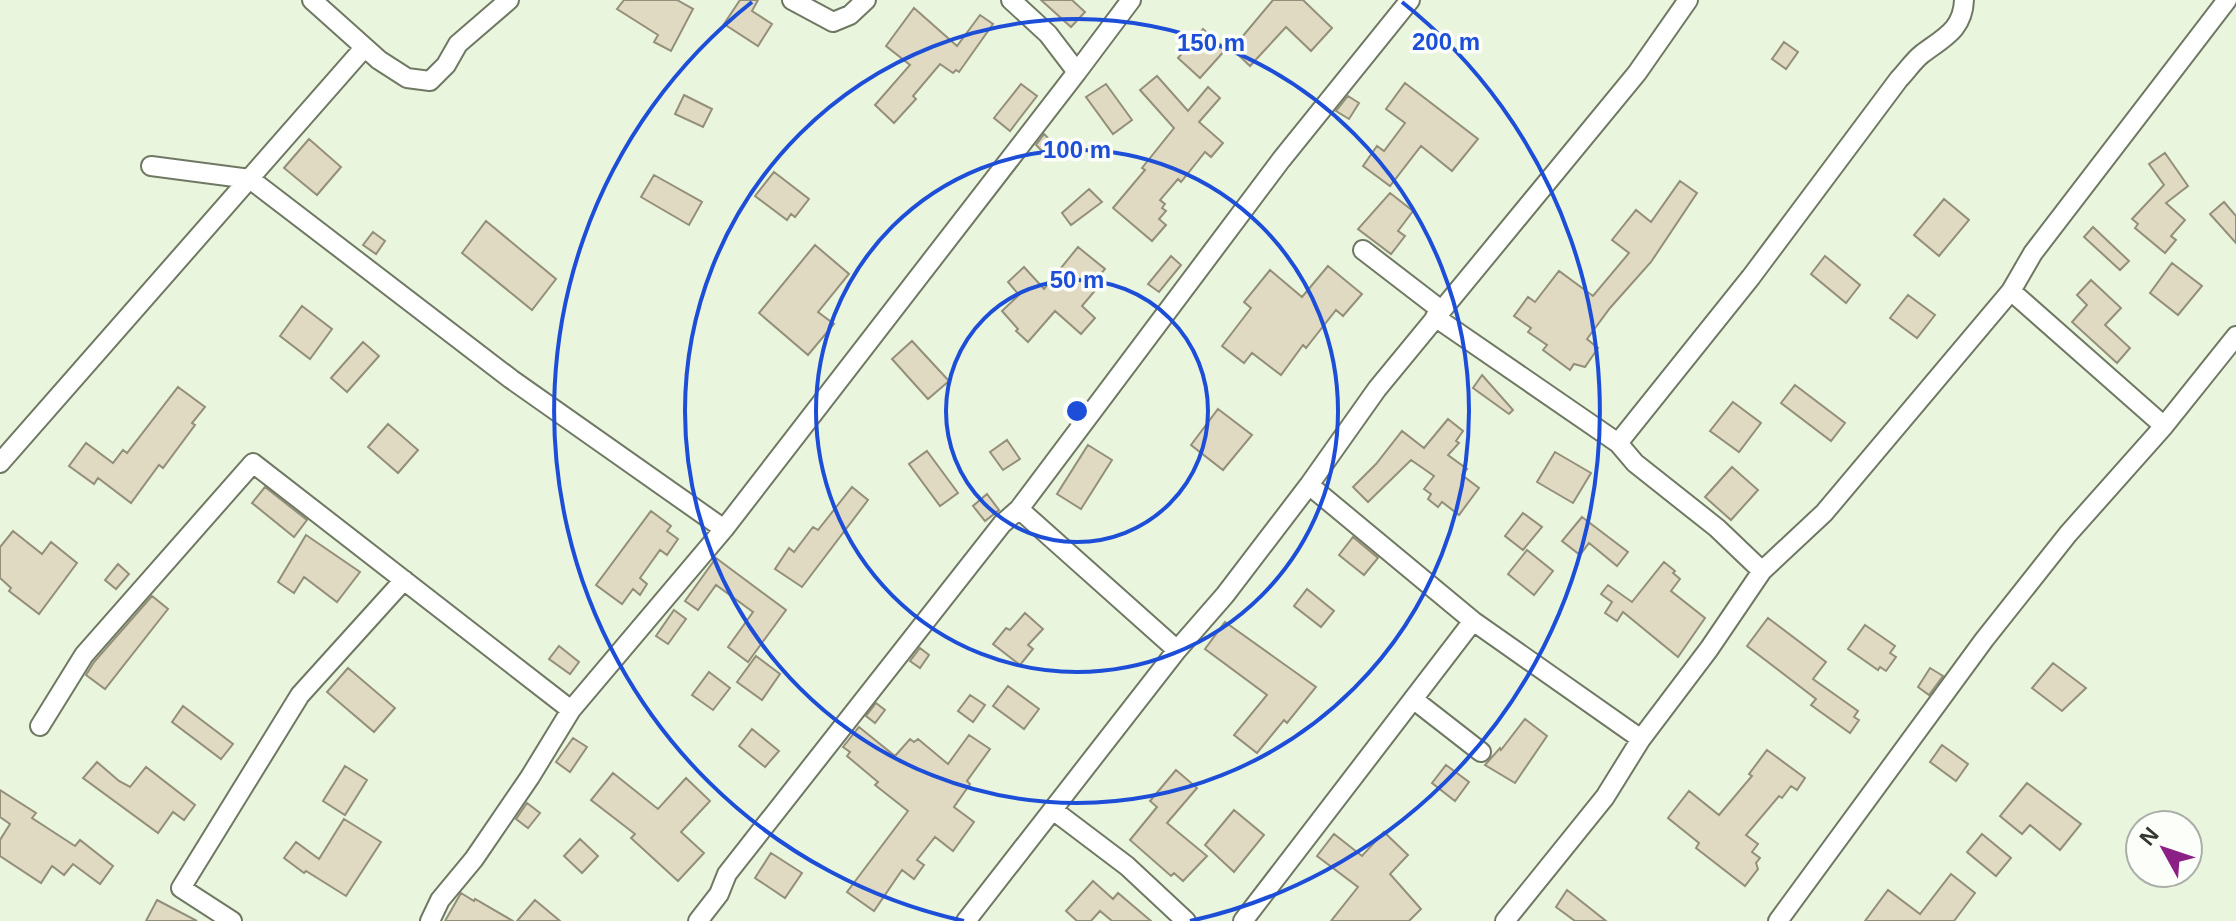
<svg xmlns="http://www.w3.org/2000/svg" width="2236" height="921" viewBox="0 0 2236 921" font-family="Helvetica,sans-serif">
<rect width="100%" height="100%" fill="#eaf5de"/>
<path fill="#e0dac2" stroke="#948f79" stroke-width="2" d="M624 0H677L693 9 671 51 654 42 658 35 617 9Z
M740 0H758L752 11 772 24 758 46 724 24Z
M1041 0H1072L1085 12 1071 27Z
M1273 0H1303L1332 28 1311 51 1286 27 1250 66 1232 49Z
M914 8 957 46 980 15 993 24 959 72 956 70 953 73 940 64 913 96 916 99 894 123 875 105 910 65 886 46Z
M1203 29 1226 49 1200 78 1178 58Z
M1784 42 1798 52 1786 69 1772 59Z
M1157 76 1188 111 1208 87 1220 98 1199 122 1223 143 1211 157 1205 152 1181 182 1178 179 1160 200 1165 204 1162 208 1166 211 1159 219 1166 225 1152 241 1113 208 1145 170 1142 168 1174 128 1140 90Z
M1405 83 1478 139 1452 171 1421 146 1390 186 1363 166 1377 146 1384 151 1405 123 1386 109Z
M1021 84 1037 96 1010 131 994 118Z
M1106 84 1132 120 1113 134 1086 97Z
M684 95 712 109 703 127 675 114Z
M1348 96 1359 103 1349 119 1336 111Z
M1044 134 1055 145 1045 154 1036 145Z
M309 139 341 167 317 195 284 168Z
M2165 153 2188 186 2166 203 2185 220 2171 236 2176 240 2165 253 2135 228 2138 224 2132 219 2164 185 2149 164Z
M774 172 809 199 795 217 791 214 787 220 755 196Z
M654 175 702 202 689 225 641 197Z
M1680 181 1697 193 1651 262 1610 308 1587 339 1598 348 1585 367 1574 364 1570 370 1543 350 1547 345 1528 332 1531 328 1514 316 1528 297 1535 302 1559 271 1593 296 1629 253 1612 240 1636 210 1651 222Z
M1089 189 1102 202 1071 225 1062 213Z
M1390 193 1413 211 1398 231 1405 236 1391 254 1358 229Z
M1944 199 1969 220 1939 256 1914 235Z
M2224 202 2236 216V243L2210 214Z
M486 221 556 279 532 310 462 253Z
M2093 227 2129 261 2120 270 2084 237Z
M373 232 385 241 376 254 363 245Z
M815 245 849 274 818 312 834 324 808 355 759 313Z
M1078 247 1105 269 1099 276 1104 280 1082 306 1095 318 1081 334 1055 311 1028 342 1016 331 1018 329 1002 311 1019 295 1008 282 1024 267 1044 289Z
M1171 256 1181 265 1159 292 1148 284Z
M1825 256 1860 285 1846 303 1811 274Z
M2172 263 2202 286 2178 315 2150 293Z
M1328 266 1362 294 1343 316 1336 310 1306 348 1303 345 1281 375 1252 353 1244 363 1222 346 1251 308 1244 302 1270 270 1302 297Z
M2091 280 2121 308 2105 325 2130 348 2117 363 2072 322 2087 305 2077 295Z
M1908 295 1935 315 1917 338 1890 318Z
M302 306 332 329 310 359 280 336Z
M912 341 949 381 928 399 892 359Z
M363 342 379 356 347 392 331 378Z
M1482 375 1513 410 1509 414 1473 388Z
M1795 385 1845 423 1831 441 1781 403Z
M178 387 205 407 192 423 195 425 163 468 159 465 131 503 98 478 94 484 69 466 86 443 113 463 123 450 127 453Z
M1733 402 1761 423 1739 452 1710 431Z
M1218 409 1252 435 1223 470 1191 445Z
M1448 419 1463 431 1456 441 1459 443 1448 455 1467 469 1462 475 1479 488 1459 515 1442 502 1438 507 1428 499 1431 494 1424 489 1434 476 1411 460 1368 502 1353 487 1376 464 1402 431 1424 448Z
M388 424 418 450 398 473 368 447Z
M1007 440 1020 459 1003 470 990 452Z
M1088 445 1112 460 1081 509 1057 494Z
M927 451 958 493 940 506 909 464Z
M1555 452 1591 473 1573 503 1537 482Z
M1732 467 1758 490 1731 520 1705 497Z
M265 487 307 520 294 537 252 503Z
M852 487 868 500 802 587 775 569 789 548 794 552 813 527 818 530Z
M987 494 999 510 985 521 973 506Z
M651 511 671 526 667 531 678 539 667 555 660 550 640 578 647 584 640 595 633 589 622 604 596 585Z
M1523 513 1542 527 1523 550 1505 536Z
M1582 517 1628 552 1617 566 1589 543 1580 555 1562 541Z
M13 531 42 554 51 542 77 563 39 614 9 591 11 588 0 578V547Z
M306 535 360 572 337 602 304 577 294 593 278 582Z
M1353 537 1378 558 1364 575 1339 555Z
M1527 550 1553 571 1534 595 1508 574Z
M716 558 786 610 748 662 728 647 753 612 716 585 698 610 685 601Z
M1664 562 1675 571 1673 573 1680 579 1671 591 1705 618 1678 657 1623 612 1617 621 1605 613 1612 602 1601 594 1608 585 1632 602Z
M118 564 129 574 116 589 105 580Z
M1307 589 1334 611 1321 627 1294 606Z
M152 596 168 609 105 689 86 675 94 662Z
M674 610 686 619 668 644 656 636Z
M1025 613 1043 629 1028 645 1033 649 1020 665 993 644 1006 628 1010 630Z
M1768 618 1826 662 1813 679 1858 711 1854 717 1859 720 1850 733 1811 705 1816 699 1747 646Z
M1225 622 1316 687 1287 723 1284 720 1257 753 1234 735 1267 695 1205 649Z
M1865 625 1895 646 1890 653 1896 657 1886 671 1880 667 1878 670 1848 649Z
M559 646 579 662 570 674 549 659Z
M920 648 929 655 920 668 910 661Z
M756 656 780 674 762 700 737 682Z
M2053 663 2086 688 2062 711 2032 688Z
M348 668 395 708 374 732 327 692Z
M1930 668 1943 676 1929 695 1918 687Z
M709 672 730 688 713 710 692 695Z
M1008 686 1039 709 1024 729 993 706Z
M970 695 985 705 973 722 958 711Z
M876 703 885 710 875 723 866 716Z
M183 706 233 744 221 759 172 722Z
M1525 719 1547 736 1515 783 1485 765 1500 748 1501 750Z
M859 727 895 756 910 739 914 742 918 739 948 764 969 735 990 749 967 781 970 784 954 807 974 822 953 851 935 837 917 860 924 865 914 879 902 870 874 911 847 892 908 811 875 785 878 782 847 756 850 752 843 747Z
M752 729 779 751 765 767 739 746Z
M573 738 587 747 570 772 556 762Z
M1942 745 1968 764 1956 781 1930 762Z
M1767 750 1805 778 1797 790 1791 786 1782 798 1779 796 1746 835 1758 844 1752 852 1760 858 1756 863 1758 869 1745 886 1696 848 1699 843 1668 818 1689 791 1719 815 1752 776 1749 774Z
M97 762 119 781 130 787 146 767 195 805 184 820 173 812 158 833 83 778Z
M1446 765 1469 782 1455 801 1432 783Z
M345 766 367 780 345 815 323 801Z
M1176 770 1197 788 1167 823 1207 856 1183 881 1174 873 1171 876 1130 840 1157 807 1150 801Z
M613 773 658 809 686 778 710 801 681 832 704 853 678 881 631 838 635 834 591 800Z
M2027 783 2081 824 2060 850 2030 825 2022 834 2000 816Z
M0 790 36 813 32 818 75 846 80 840 113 866 100 884 73 864 64 875 52 866 41 883 0 856V840L10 824 0 817Z
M527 803 540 813 528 828 516 819Z
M1234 810 1264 835 1234 872 1205 845Z
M344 819 381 842 346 896 306 871 304 873 284 858 296 842 319 859Z
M1384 832 1408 855 1390 874 1421 909 1409 921H1331L1358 887 1317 856 1334 834 1362 856Z
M1982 834 2011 858 1996 876 1967 852Z
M580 839 598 856 582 873 564 856Z
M771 853 802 873 785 898 755 878Z
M1951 874 1975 893 1954 921H1865L1888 890 1920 914Z
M1093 881 1113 899 1118 893 1151 921H1112L1100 911 1091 921H1077L1066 911Z
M1567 890 1606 921H1575L1556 907Z
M461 893 474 901 475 899 513 921H445Z
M157 900 197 921H146Z
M535 900 560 921H517Z"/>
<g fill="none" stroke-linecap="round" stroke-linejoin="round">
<g stroke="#6f7863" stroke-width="22">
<path id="minor" d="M312 0 379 60 407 78 430 81 446 65 458 44 509 0
M792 0 833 22 850 15 866 0
M1077 72 1131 0
M151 166 250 179 511 379 724 529
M1363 250 1441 310
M2011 291 2164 426
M1435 317 1618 443 1635 463 1717 528 1762 571
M1618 443 1751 277 1899 79C1907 71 1913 61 1922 54 1943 38 1963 30 1964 0
M0 463 364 48
M1309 485 1473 621 1641 739
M1177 650 1225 595 1309 485 1377 389 1637 73 1688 0
M1413 699 1481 752
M40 726 84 655 253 463 571 710
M1053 810 1127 866 1186 921
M232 921 181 888 300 695 404 580
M430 921 440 900 474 859 530 777 571 710 724 529 1077 72 1048 34 1011 0
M698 921 719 894 727 874 1002 524 1019 509 1281 160 1410 0
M966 921 1177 650 1019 509
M1243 921 1473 621
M1505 921 1605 797 1641 739 1709 649 1762 571 1824 513 2011 291 2033 253 2227 0
M1778 921 1984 640 2068 534 2164 426 2236 336"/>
</g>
<use href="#minor" stroke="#fff" stroke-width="18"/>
</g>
<g fill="none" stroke="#1d4ed8" stroke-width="4">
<circle cx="1077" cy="411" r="131"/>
<circle cx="1077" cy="411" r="261"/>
<circle cx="1077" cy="411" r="392"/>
<path d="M964 921A522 522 0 0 1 752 2M1402 2A522 522 0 0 1 1190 921"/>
</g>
<circle cx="1077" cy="411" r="12" fill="#1d4ed8" stroke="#fcfefa" stroke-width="4"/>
<g font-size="24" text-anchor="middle" font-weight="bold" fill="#1d4ed8" stroke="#fcfefa" stroke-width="7" stroke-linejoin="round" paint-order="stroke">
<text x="1446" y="50">200 m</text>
<text x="1211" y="51">150 m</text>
<text x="1077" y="158">100 m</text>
<text x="1077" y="288">50 m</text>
</g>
<g transform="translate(2164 849) rotate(310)"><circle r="38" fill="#fcfefa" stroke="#acafa9" stroke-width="2"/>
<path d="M0-6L14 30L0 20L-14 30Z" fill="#8b2186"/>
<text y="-12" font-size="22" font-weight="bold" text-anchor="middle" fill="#34382f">N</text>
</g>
</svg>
